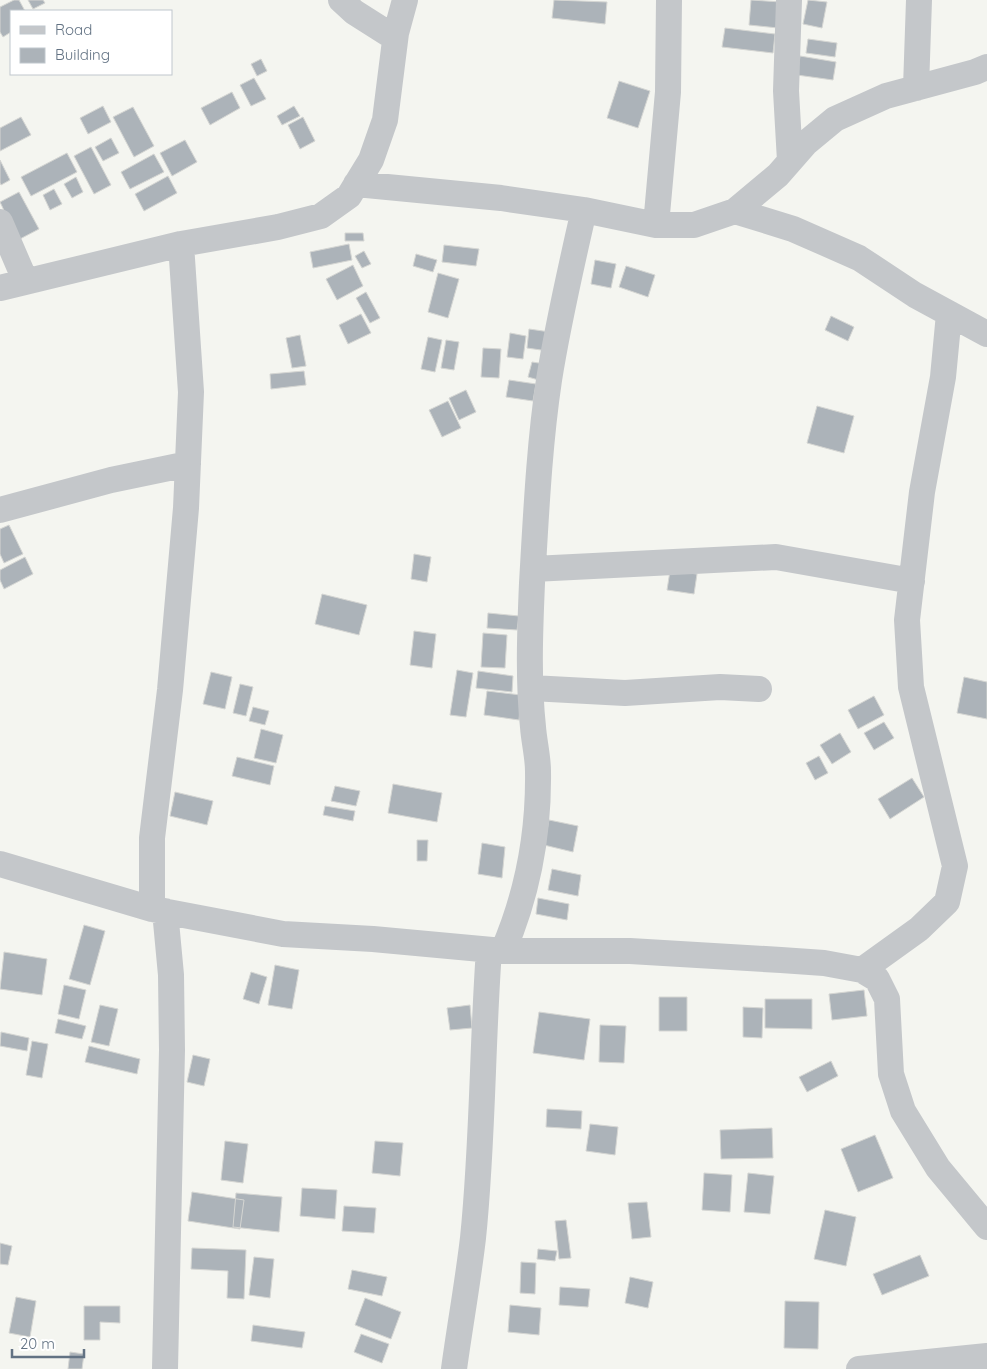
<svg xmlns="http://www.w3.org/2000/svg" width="987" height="1369" viewBox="0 0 987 1369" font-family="Quicksand,sans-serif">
<rect width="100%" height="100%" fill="#f4f5f0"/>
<path fill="#acb3b9" stroke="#d5d6d3" d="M14 0H19L25 11H11V32L3 37 0 32V7Z
M28 0H43L45 3 33 9Z
M554 0 607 2 605 24 552 18Z
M751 0 781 2 778 28 749 25Z
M808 0 827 2 822 28 803 24Z
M725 28 775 34 773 53 722 47Z
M808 39 837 43 835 57 806 53Z
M800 56 836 62 833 80 797 75Z
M261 59 267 71 257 76 251 64Z
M254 78 266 99 251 106 240 85Z
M619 81 650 91 638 128 607 118Z
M232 92 240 108 210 125 201 108Z
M103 106 111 122 88 134 80 118Z
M294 106 300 116 282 125 277 116Z
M133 107 154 146 134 157 113 117Z
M21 117 31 135 0 151V128Z
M303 117 315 141 300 149 288 125Z
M111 138 119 153 103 161 95 147Z
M185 140 197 162 172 176 160 153Z
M91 147 111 185 94 194 74 156Z
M67 153 77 172 31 196 21 177Z
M154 154 164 172 130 189 121 172Z
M0 160 10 180 1 185 0 183Z
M168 176 177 193 144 211 135 194Z
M76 177 83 192 72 198 64 184Z
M54 189 62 204 50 210 43 195Z
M19 192 39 229 18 240 0 202Z
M345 233H363L364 241H345Z
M349 244 352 260 313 268 310 252Z
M444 245 479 249 476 266 442 262Z
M364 251 371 264 362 268 355 256Z
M416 254 437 260 433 272 413 266Z
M595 260 616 264 611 288 591 284Z
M353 265 363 286 337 300 326 279Z
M626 266 655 275 648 297 619 287Z
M438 273 459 279 448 318 428 312Z
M366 292 380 318 370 323 356 298Z
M361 314 371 333 348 344 339 325Z
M831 316 854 327 848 341 825 330Z
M529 329 550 332 548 351 527 348Z
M510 333 526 336 523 359 507 357Z
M300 335 306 366 292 368 286 338Z
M428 337 442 340 435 372 421 369Z
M446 340 459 342 454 370 441 368Z
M483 348 501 349 499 378 481 377Z
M532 362 545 364 542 381 528 377Z
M304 371 306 385 271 389 270 374Z
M509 380 536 384 533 401 506 397Z
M466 390 476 412 459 420 449 398Z
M448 401 461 428 442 437 429 410Z
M817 406 854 416 844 453 807 443Z
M9 525 23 554 4 563 0 554V529Z
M414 554 431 557 427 582 411 579Z
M25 557 33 574 4 589 0 580V570Z
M670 571 697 574 694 594 667 590Z
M322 594 367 605 359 635 315 624Z
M488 613 519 616 517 630 487 628Z
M414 631 436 634 432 668 410 665Z
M483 633 507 635 505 668 481 667Z
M457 670 473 673 466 717 450 715Z
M478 671 513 676 512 692 476 688Z
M211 672 232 677 225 709 203 704Z
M964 677 987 682V719L957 713Z
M240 684 253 687 246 716 233 713Z
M487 691 521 695 519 720 484 715Z
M874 696 884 715 858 729 848 710Z
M253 707 269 711 265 725 249 721Z
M884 722 894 738 874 750 864 733Z
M261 729 283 735 276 763 254 758Z
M840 733 851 752 832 764 820 745Z
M819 756 828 773 815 780 806 763Z
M237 757 274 766 270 785 232 776Z
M912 778 924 797 890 819 878 799Z
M393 784 442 793 437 822 388 813Z
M335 786 360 791 356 806 331 801Z
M175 792 213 801 207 825 170 816Z
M325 806 355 811 353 821 323 815Z
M549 820 578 826 573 852 544 845Z
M417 840H428L427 861H417Z
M482 843 505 847 502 878 478 874Z
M552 869 581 875 578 896 548 890Z
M538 898 569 904 567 920 536 914Z
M84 925 105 931 90 985 69 979Z
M4 952 47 959 42 995 0 989Z
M275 965 299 970 292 1009 268 1005Z
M251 972 267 977 259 1004 243 999Z
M64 985 86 990 79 1019 58 1014Z
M864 990 867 1016 832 1020 829 994Z
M659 997H687V1031H659Z
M765 999H812V1029L765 1028Z
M100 1005 118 1009 109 1046 91 1042Z
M470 1005 472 1028 450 1030 447 1008Z
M743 1007 763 1008 762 1038 743 1037Z
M539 1012 590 1019 584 1060 533 1053Z
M58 1019 86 1026 82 1039 55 1033Z
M600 1025 626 1026 624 1063 599 1062Z
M1 1032 29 1038 27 1051 0 1046Z
M32 1041 48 1044 42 1078 26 1075Z
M89 1046 140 1059 137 1074 85 1062Z
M193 1055 210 1059 204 1086 187 1082Z
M831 1061 838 1076 807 1092 799 1077Z
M547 1109 582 1111 581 1129 546 1127Z
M590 1124 618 1127 615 1155 586 1151Z
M772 1128 773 1158 721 1159 720 1130Z
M875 1135 893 1178 858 1192 841 1149Z
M225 1141 248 1144 243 1183 221 1180Z
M375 1141 403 1143 400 1176 372 1173Z
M704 1173 732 1175 730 1212 702 1210Z
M748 1173 774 1176 770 1214 744 1212Z
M302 1188 337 1190 335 1219 300 1216Z
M192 1192 244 1200 240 1229 188 1221Z
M236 1193 282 1197 279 1232 233 1227Z
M647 1202 651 1237 632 1239 628 1203Z
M344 1206 376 1208 374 1233 342 1231Z
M825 1210 856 1217 846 1266 814 1259Z
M566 1220 571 1258 559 1259 555 1221Z
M0 1243 12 1246 8 1265 0 1264Z
M192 1248 246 1250 244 1299 227 1298 228 1271 191 1269Z
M538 1249 557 1251 555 1261 537 1259Z
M920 1255 929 1276 882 1295 873 1274Z
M254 1257 274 1259 270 1298 249 1295Z
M521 1262 536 1263 535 1294 520 1293Z
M352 1270 387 1277 382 1296 348 1289Z
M630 1277 653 1282 648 1308 625 1303Z
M560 1287 590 1289 588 1307 559 1305Z
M16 1297 36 1301 30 1337 9 1333Z
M365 1298 401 1312 391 1339 355 1325Z
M785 1301 819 1302 818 1349 784 1348Z
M510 1305 541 1308 539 1335 508 1332Z
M84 1306H120V1323L100 1322V1340H84Z
M253 1325 305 1332 302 1348 251 1341Z
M361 1334 389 1344 382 1363 354 1352Z
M70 1352 84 1354 82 1369H68Z"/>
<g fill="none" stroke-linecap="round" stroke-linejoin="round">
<path stroke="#c4c7ca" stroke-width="26" d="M341 0 354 12 395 38
M789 0 786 91 790 161
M916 88 919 0
M356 184 501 198 584 210 656 225H694L735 211 778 175 806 143 835 119 886 96 975 72 987 67
M735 211 793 229 859 258 915 295 987 334
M0 222 25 280
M656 225 668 92 669 0
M0 288 181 244 278 227 321 216 349 196 371 160 385 120 396 33 405 0
M0 510 111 480 188 464
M533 569 776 557 912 581
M531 688 625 693 720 687 759 689
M0 864 152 909 283 934 373 939 503 951H630L781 960 824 963 862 970 877 979 887 999 891 1074 903 1111 938 1168 987 1227
M152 909V838L170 690 186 508 191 392 181 244
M165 911 171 975 172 1050 165 1369
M503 951C528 893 539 835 538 771 538 757 534 741 533 727 528 680 530 630 532 583 536 516 539 447 549 380 558 323 571 267 584 210
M862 970 919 929 947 902 955 866 911 687 907 620 922 492 943 377 949 314
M454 1369C460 1325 468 1281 473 1238 483 1142 482 1046 489 950
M859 1369 987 1356"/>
</g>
<rect x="10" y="10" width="162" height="65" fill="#ffffff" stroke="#c0c7cd"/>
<rect x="20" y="26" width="25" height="8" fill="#c4c7ca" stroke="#c0c7cd"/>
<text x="55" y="35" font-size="15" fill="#627283">Road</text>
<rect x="20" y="48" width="25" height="15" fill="#acb3b9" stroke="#c0c7cd"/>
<text x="55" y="60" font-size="15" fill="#627283">Building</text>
<path d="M12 1349v8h72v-8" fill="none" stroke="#627283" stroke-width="2.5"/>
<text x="20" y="1349" font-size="15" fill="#627283" stroke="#ffffff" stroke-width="4" paint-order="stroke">20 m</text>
</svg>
